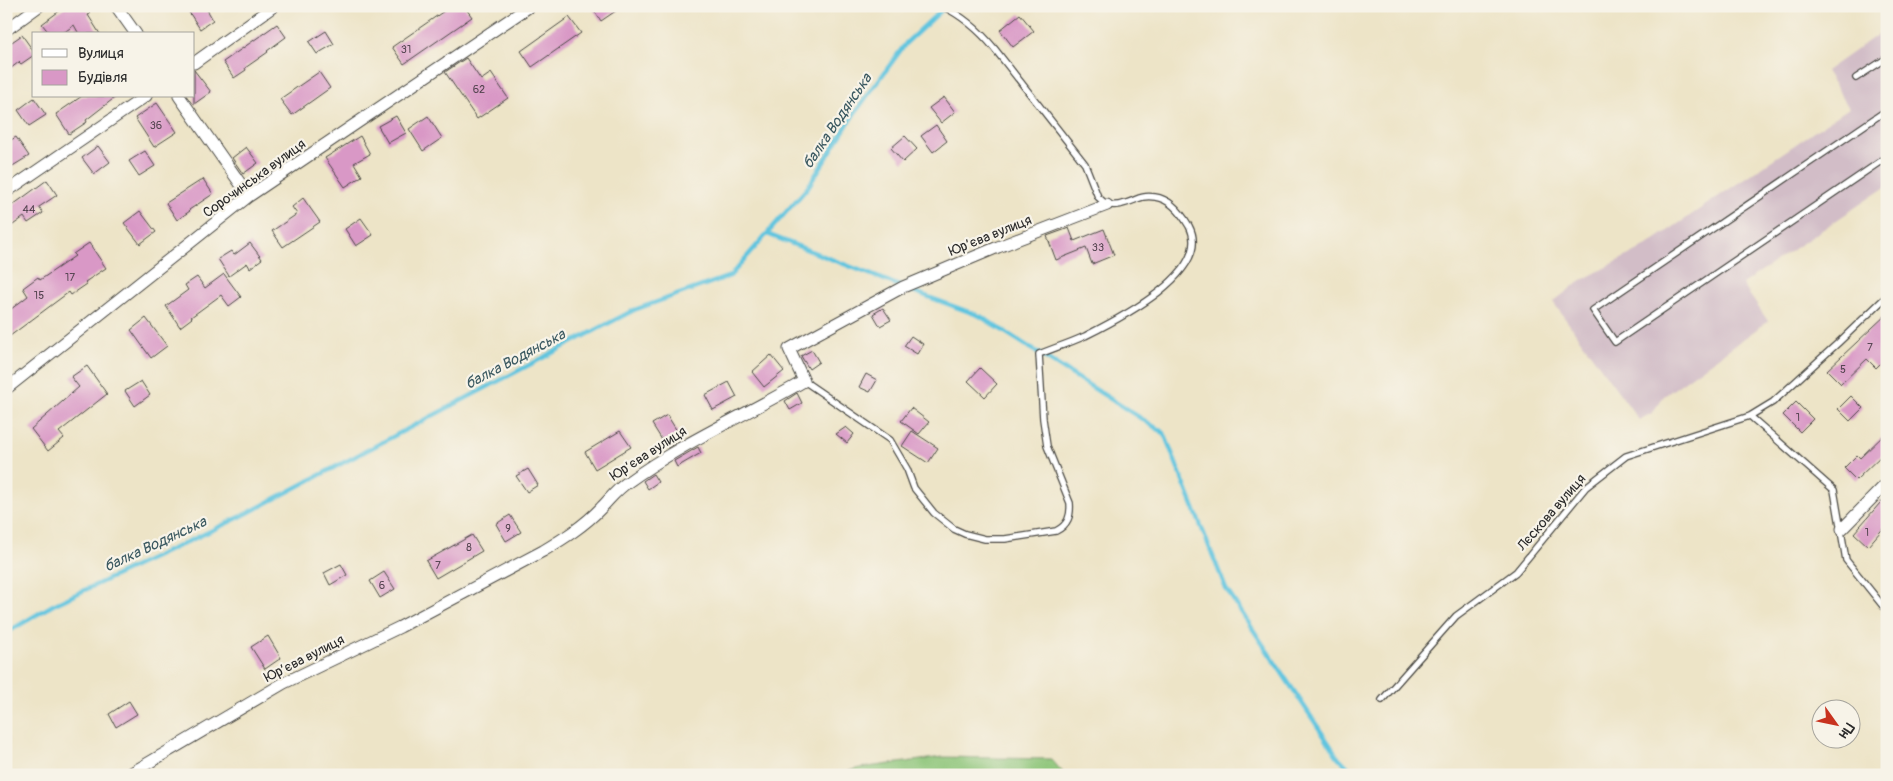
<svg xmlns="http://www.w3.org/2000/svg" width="1893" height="781" viewBox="0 0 1893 781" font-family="Pangolin,sans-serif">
<rect width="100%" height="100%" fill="#f7f3e8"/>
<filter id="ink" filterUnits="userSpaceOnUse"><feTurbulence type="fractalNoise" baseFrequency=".02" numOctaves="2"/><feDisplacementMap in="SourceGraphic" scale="10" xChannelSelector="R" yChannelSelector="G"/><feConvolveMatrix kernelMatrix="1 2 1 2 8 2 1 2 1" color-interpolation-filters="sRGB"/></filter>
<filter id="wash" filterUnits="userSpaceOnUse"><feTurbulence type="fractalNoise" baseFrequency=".0096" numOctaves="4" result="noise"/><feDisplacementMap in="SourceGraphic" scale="20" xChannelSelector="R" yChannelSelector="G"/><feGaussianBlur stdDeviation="1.12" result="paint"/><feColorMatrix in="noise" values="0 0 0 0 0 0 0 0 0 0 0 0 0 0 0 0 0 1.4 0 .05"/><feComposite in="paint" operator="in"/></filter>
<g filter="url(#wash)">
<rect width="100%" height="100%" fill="#ede4c7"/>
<path fill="#d2bdc7" d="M1887 28V186L1742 284 1768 321 1664 396 1652 413 1639 420 1553 302 1580 281 1644 247 1849 108 1826 71Z"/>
<path fill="#8bc477" stroke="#5b7851" d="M943 757 1051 759 1065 775H832L860 768Z"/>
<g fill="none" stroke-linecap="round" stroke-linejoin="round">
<path stroke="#61c5df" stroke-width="4.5" d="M767 234 900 286
M907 289 980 316 1164 433 1226 589 1338 757 1356 775
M6 633 53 605 240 517 634 310 730 276 808 187 854 114 906 43 946 6"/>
</g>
<g id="blocks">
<path fill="#d998c6" d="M66 6H85L90 14 88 15 100 34H79L74 25 62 34H50L42 24Z
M185 6H205L213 20 200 29Z
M441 6H464L472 17 404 64 392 47 444 11Z
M591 6H623L601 21Z
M1020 14 1034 31 1013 47 1000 30Z
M569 17 581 33 532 67 521 51Z
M277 24 286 37 267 51 268 52 245 68 246 70 234 78 223 62Z
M326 31 334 44 317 54 309 42Z
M22 35 34 52V55L21 64 19 62 6 72V46Z
M466 58 481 80 491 73 508 98 477 119 445 72Z
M194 70 211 92 194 104Z
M319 72 330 88 292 115 280 99Z
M82 96H117L86 120 87 122 69 134 56 114Z
M944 97 955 112 941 123 929 108Z
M34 98 46 115 29 126 18 110Z
M157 103 177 132 154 147 135 118Z
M396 116 406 133 388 143 378 126Z
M428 116 442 138 423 151 409 129Z
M936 125 947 141 933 152 921 136Z
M360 136 370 154 354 163 362 176 345 187 325 158Z
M905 136 917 149 903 162 891 148Z
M16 137 29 156 6 170V143Z
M98 146 110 162 94 174 82 158Z
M246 147 258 163 243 174 232 158Z
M145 151 155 166 139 176 129 161Z
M203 179 213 194 189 210 190 211 177 220 166 203Z
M47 180 57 195 39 207 43 213 28 223 24 217 6 230V210Z
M303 198 320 222 283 247 272 231 297 214 292 207Z
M140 211 156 232 140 244 124 223Z
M361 218 373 235 356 246 345 229Z
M1069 228 1074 241 1104 229 1114 255 1092 264 1086 248 1056 260 1047 236Z
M89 243 106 268 85 282 87 284 71 295 69 292 6 339V313L28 296 23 288 38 277 40 280 75 256 73 254Z
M250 243 262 259 250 268 247 263 229 276 218 259 231 251 234 255Z
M224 274 241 297 229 306 221 295 191 317 192 318 180 327 166 306 188 290 185 285 197 277 205 288Z
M883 308 891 320 880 326 873 314Z
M1887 314V357L1876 368 1867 359 1841 384 1827 370Z
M146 318 167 346 151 358 131 330Z
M911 336 923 344 917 354 904 346Z
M812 350 819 362 809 369 801 356Z
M771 355 784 371 764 387 752 372Z
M87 366 107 394 59 432 64 438 48 451 31 429 79 387 71 377Z
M980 368 997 384 985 397 968 381Z
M866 374 877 380 870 392 859 387Z
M141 381 150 395 135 406 125 391Z
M729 382 737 397 713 410 705 395Z
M797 393 802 403 790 410 785 401Z
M1851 396 1863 408 1850 421 1838 409Z
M1796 402 1813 419 1800 432 1783 415Z
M911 408 929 422 919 434 901 421Z
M667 415 682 439 667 448 652 424Z
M846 427 854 434 847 443 836 434Z
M620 431 631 447 595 469 585 452Z
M912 431 938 448 928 463 902 446Z
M1887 432V450L1856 480 1844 468 1857 455 1860 458Z
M698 447 701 453 677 467 674 461Z
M528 469 538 485 527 492 516 476Z
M653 474 658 482 648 489 643 481Z
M1887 495V524L1868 546 1854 533Z
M510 515 521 532 506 541 496 524Z
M472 535 482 551 436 578 426 561Z
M341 564 347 575 330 585 324 573Z
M384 572 395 589 380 598 370 581Z
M268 636 281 658 265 669 251 647Z
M129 701 137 714 116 727 109 714Z"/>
</g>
</g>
<g filter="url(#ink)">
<use href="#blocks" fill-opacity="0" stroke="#484742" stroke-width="1"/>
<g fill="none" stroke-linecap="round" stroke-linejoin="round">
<g stroke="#484742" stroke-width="8">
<path id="lane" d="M1856 78 1887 58
M1887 110 1593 310 1615 342 1887 157
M804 381 890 440 907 469 914 488 934 513 954 529 965 534 985 539H1005L1056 531C1068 525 1071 516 1070 503L1047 446 1043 419 1039 354C1054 348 1070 343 1085 336 1117 320 1214 272 1189 226 1182 214 1170 199 1155 197 1138 195 1137 201 1122 204 1118 206 1112 205 1107 205L1098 197 1085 164 994 48C979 30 963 16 942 6
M1750 416 1834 490 1846 560 1887 611
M1382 700 1456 616 1516 572 1586 487 1626 456 1750 416 1773 402 1838 343 1887 296"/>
</g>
<g stroke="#484742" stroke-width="13">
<path id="street" d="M116 6 136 34
M6 30 39 6
M194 63 274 6
M179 96 249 196
M6 192 146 96
M6 389 249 196 530 6
M1842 529 1887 483
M128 775 284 683 400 627 543 551C563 539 584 526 601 508 610 499 617 489 628 482 683 442 746 415 804 381L789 349 903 287 998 247 1107 205"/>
</g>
<use href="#lane" stroke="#fff" stroke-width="5.5"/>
<use href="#street" stroke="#fff" stroke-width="11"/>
</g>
</g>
<g text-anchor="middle" stroke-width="4.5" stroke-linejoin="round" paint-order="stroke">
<g font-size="11" fill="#564652">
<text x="406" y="53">31</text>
<text x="479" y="93">62</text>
<text x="156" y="129">36</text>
<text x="29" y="213">44</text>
<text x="1098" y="251">33</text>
<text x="70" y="281">17</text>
<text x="39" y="299">15</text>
<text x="1870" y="351">7</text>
<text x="1843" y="373">5</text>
<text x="1798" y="421">1</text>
<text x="508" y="532">9</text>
<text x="1867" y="536">1</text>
<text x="469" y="551">8</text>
<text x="438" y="569">7</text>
<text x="382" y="589">6</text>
</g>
<g font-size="14" fill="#2b2b2b" stroke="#f7f3e8">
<text transform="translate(254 178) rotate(-36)" y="5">Сорочинська вулиця</text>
<text transform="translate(990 235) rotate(-22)" y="5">Юр’єва вулиця</text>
<text transform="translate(648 453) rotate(-33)" y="5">Юр’єва вулиця</text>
<text transform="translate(1551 512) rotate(-49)" y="5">Лєскова вулиця</text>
<text transform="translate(304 658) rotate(-27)" y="5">Юр’єва вулиця</text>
</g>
<g font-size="15" font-style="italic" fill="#3b5961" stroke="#f7f3e8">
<text transform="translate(837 121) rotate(-56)" y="5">балка Водянська</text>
<text transform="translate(515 359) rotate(-28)" y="5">балка Водянська</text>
<text transform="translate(155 544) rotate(-25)" y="5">балка Водянська</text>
</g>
</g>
<rect width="1893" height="781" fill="none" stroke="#f7f3e8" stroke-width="25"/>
<rect x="32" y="32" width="162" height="65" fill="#f7f3e8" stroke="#a5a39c"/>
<rect x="42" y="49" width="25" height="8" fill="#ffffff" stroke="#a5a39c"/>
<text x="78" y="58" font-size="15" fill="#2b2b2b">Вулиця</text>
<rect x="42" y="70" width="25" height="15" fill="#d998c6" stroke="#a5a39c"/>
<text x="78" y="82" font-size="15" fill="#2b2b2b">Будівля</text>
<g transform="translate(1836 724) rotate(123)"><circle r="24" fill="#f7f3e8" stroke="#a5a39c"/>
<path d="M0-4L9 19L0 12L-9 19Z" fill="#c8321e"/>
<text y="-8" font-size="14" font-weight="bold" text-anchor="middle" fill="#2b2b2b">Пн</text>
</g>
</svg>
